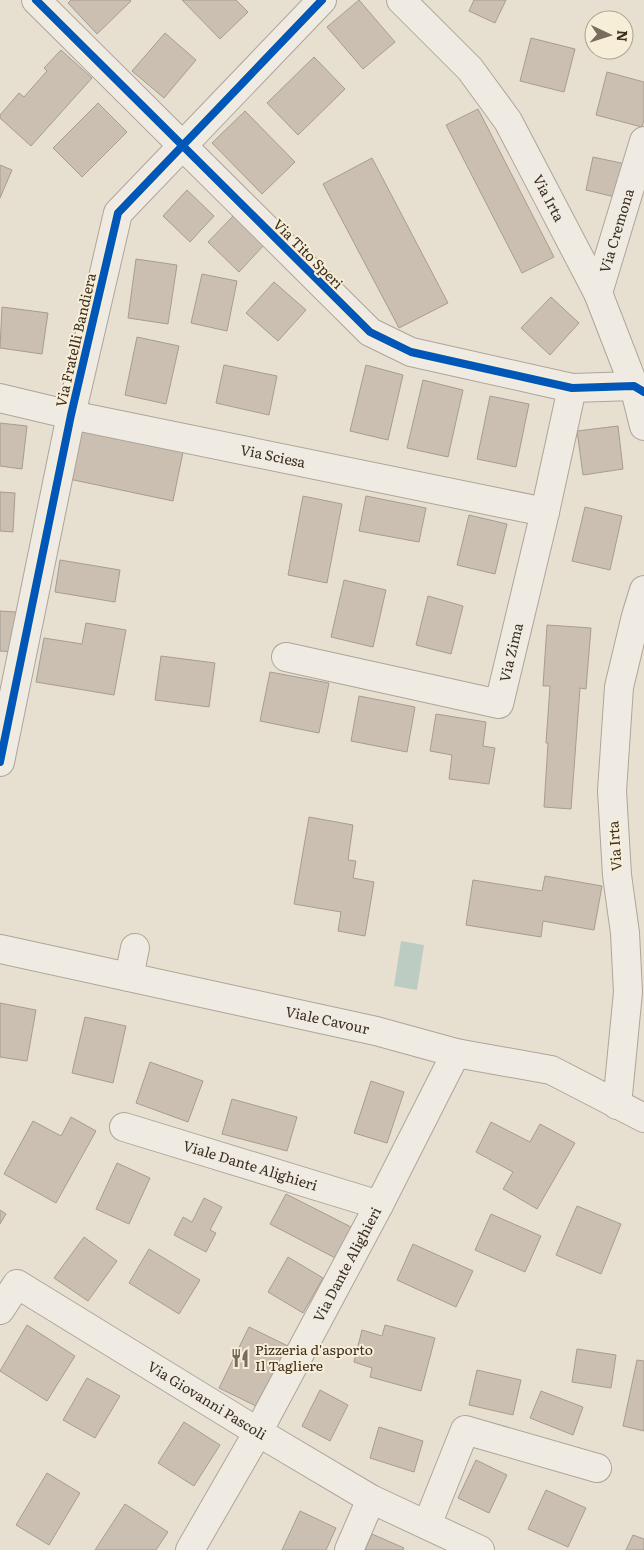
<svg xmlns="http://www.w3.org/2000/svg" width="644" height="1550" viewBox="0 0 644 1550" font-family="Literata,serif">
<rect width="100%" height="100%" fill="#e7e0d1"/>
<path fill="#bcccc2" d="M401 941 424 945 417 990 394 986Z"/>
<path fill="#cbbfb2" stroke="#a89c90" d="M71 0H130L131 1 97 34 68 3Z
M182 0H236L248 12 220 39Z
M359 0 395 42 363 69 327 27Z
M474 0H506L495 23 469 11Z
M165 33 196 60 164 98 132 71Z
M531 38 575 49 564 92 520 81Z
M61 50 92 78 31 146 0 118V115L19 93 24 97 47 71 44 68Z
M314 57 345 89 298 135 267 103Z
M607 72 644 82V120L642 127 596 115Z
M98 103 127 132 82 177 53 148Z
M478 109 554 257 522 273 446 125Z
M245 111 295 162 262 194 212 143Z
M593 157 630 165 623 199 586 190Z
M372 158 448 303 399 328 323 184Z
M0 165 12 170 0 198Z
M187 190 214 216 190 242 163 216Z
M235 214 265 244 239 272 208 242Z
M136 259 177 265 168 324 128 318Z
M202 274 237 281 227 331 191 323Z
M274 282 306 310 278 341 246 313Z
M551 297 579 323 550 355 521 328Z
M2 307 48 313 42 354 0 348Z
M137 337 179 346 166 404 125 395Z
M224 365 277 376 269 415 216 403Z
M366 365 403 375 388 440 350 431Z
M423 380 463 390 448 457 407 448Z
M490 396 529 404 516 467 477 459Z
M0 423 27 426 22 469 0 466Z
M618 426 623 469 583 475 577 431Z
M80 430 183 452 173 501 69 479Z
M0 492 15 493 13 532 0 531Z
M303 496 342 504 327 583 288 575Z
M366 496 426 508 419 542 359 531Z
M585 507 622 516 610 570 572 561Z
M469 515 507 524 495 574 457 565Z
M60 560 120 570 115 602 55 592Z
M344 580 386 590 373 647 331 637Z
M428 596 463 606 451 654 416 645Z
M0 611 16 612 14 652 0 651Z
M86 623 126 630 114 695 36 682 44 638 82 644Z
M547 625 591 628 586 689 580 688 571 809 544 807 548 743H546L550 686H543Z
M161 656 215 663 209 707 155 700Z
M270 672 329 683 319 733 260 721Z
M359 696 415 707 407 752 351 741Z
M436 714 486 722 483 746 495 748 489 784 449 779 452 755 430 751Z
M309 817 353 825 348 860 356 861 353 878 374 882 365 936 338 931 341 912 294 904Z
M545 876 602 886 594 930 543 921 541 937 466 925 473 880 542 891Z
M0 1003 36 1010 27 1061 0 1057Z
M85 1017 126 1026 113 1083 72 1073Z
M150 1062 203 1081 188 1122 136 1103Z
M371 1081 404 1092 387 1143 354 1133Z
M232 1099 297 1117 287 1151 222 1134Z
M71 1117 96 1131 56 1203 4 1174 33 1121 61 1136Z
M491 1122 530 1142 540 1124 575 1143 537 1209 503 1189 513 1172 476 1152Z
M117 1163 150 1178 129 1224 96 1209Z
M286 1194 357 1230 341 1261 270 1224Z
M204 1198 222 1207 210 1230 216 1233 206 1252 174 1235 183 1217 192 1222Z
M577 1206 621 1224 601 1274 556 1255Z
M0 1210 6 1214 0 1224Z
M491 1214 541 1236 525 1272 475 1250Z
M84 1237 117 1261 88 1301 54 1278Z
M413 1244 473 1271 456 1307 397 1280Z
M149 1249 200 1280 179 1314 129 1283Z
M288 1257 323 1278 303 1313 268 1292Z
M27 1325 75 1356 47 1401 0 1371Z
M385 1325 435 1338 421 1391 370 1377 372 1368 354 1362 362 1330 382 1336Z
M249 1327 288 1346 258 1407 219 1388Z
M577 1349 616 1355 611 1388 572 1382Z
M637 1360 644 1361V1431L623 1426Z
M477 1370 521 1380 513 1415 469 1405Z
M87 1378 120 1396 95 1438 63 1420Z
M320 1390 348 1405 330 1441 302 1426Z
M541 1391 583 1407 573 1435 530 1418Z
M184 1422 220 1445 194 1486 158 1463Z
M379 1427 423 1441 414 1472 370 1458Z
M476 1460 507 1475 489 1513 458 1498Z
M47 1473 80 1493 49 1545 16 1525Z
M546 1490 586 1508 568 1547 528 1529Z
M125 1504 168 1532 156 1550H95Z
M300 1511 336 1528 326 1550H282Z
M372 1534 404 1548 403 1550H365Z
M633 1535 644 1539V1550H626Z"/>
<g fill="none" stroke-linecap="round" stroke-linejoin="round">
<g stroke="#ada599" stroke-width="30">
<g id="minor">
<path d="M36 0 370 332 411 352 572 388 634 386 644 392"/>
<path id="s1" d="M401 0 470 69 508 121 598 293 634 386 644 426"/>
<path id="s2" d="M598 293 644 141"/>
<path id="s3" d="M0 398 71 415 545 512"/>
<path id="s4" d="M286 657 499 704 545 512 572 388"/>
<path d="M0 762 71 415 118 213 322 0"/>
<path id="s5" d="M0 949 376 1031 456 1053 551 1070 644 1118"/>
<path d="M129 977 135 948"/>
<path d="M617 1105 628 992 625 933 617 875 612 791 619 687 636 616 644 590"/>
<path id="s6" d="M124 1127 379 1205"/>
<path id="s7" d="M0 1310 17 1284 258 1432 371 1499 480 1550"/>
<path d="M427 1525 465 1430 597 1468"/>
<path id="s8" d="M190 1550 258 1432 379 1205 456 1053"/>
<path d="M349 1550 371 1499"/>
</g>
</g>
<use href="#minor" stroke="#efebe3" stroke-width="28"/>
<g stroke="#f7eed8" stroke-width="11">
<path id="cycleway" d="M36 0 370 332 411 352 572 388 634 386 644 392
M0 762 71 415 118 213 322 0"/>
</g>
<use href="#cycleway" stroke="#0057b8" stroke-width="8"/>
</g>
<defs>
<g id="restaurant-bare" transform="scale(1.5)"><path d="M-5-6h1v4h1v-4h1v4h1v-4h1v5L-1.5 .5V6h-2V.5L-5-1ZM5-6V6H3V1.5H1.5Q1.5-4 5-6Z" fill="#786c5e" stroke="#f7eed8" stroke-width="2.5" paint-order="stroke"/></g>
</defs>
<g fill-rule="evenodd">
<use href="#restaurant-bare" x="240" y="1358"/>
</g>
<g text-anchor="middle" stroke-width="4" stroke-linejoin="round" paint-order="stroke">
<g font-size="14" fill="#3d2e20" stroke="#f7eed8">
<text dy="5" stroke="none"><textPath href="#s1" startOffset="249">Via Irta</textPath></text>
<text dy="5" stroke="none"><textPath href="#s2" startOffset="65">Via Cremona</textPath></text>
<text transform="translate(308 254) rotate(45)" y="5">Via Tito Speri</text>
<text transform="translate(76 340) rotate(-77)" y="5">Via Fratelli Bandiera</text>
<text dy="5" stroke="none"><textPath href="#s3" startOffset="279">Via Sciesa</textPath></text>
<text dy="5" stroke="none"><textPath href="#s4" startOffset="271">Via Zima</textPath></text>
<text transform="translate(615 846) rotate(-94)" y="5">Via Irta</text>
<text dy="5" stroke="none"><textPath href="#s5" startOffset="335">Viale Cavour</textPath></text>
<text dy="5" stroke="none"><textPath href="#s6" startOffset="132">Viale Dante Alighieri</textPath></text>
<text dy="5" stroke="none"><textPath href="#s8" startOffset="326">Via Dante Alighieri</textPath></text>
<text dy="5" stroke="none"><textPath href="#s7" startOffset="254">Via Giovanni Pascoli</textPath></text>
</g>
<g font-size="14" fill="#3d2e20" stroke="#f7eed8" text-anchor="start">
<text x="255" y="1355">Pizzeria d'asporto<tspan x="255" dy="16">Il Tagliere</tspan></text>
</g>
</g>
<g transform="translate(609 35) rotate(94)"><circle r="24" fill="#f7eed8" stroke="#ada18e"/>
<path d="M0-4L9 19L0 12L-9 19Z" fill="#786c5e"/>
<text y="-8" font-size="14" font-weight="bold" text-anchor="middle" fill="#3d2e20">N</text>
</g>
</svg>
